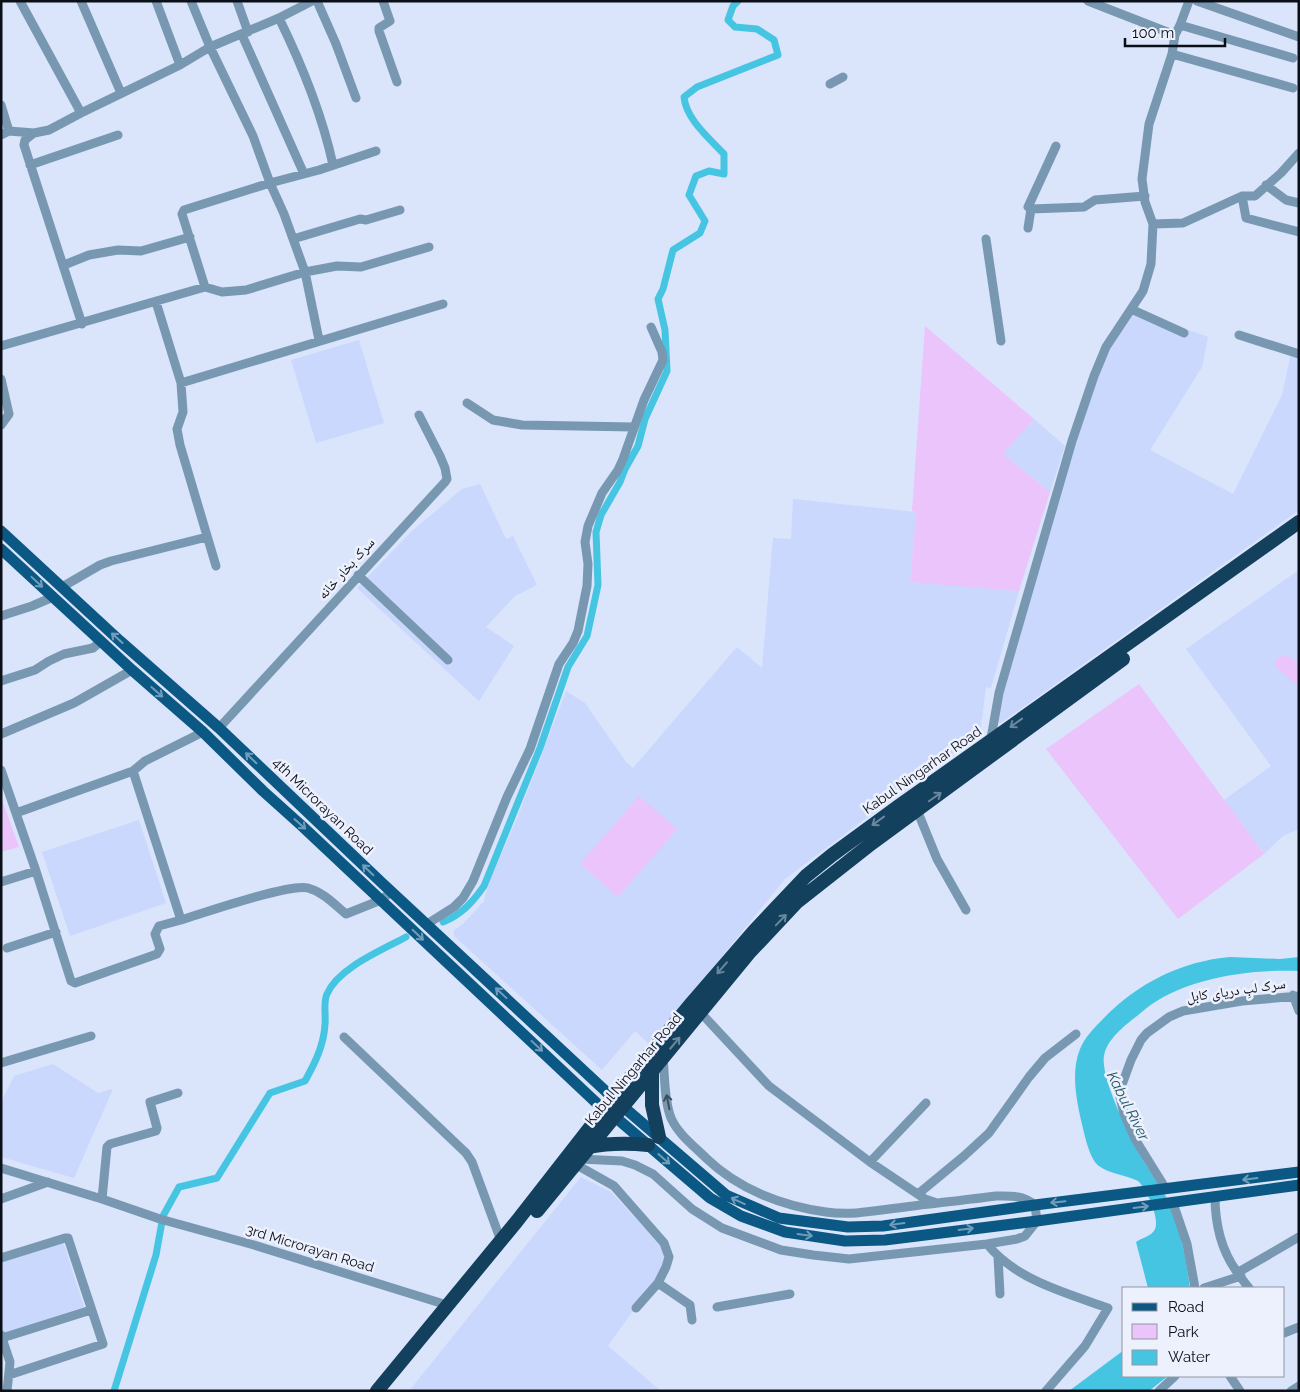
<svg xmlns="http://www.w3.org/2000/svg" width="1300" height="1392" viewBox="0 0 1300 1392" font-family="Raleway,'Noto Naskh Arabic',sans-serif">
<rect width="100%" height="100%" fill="#dae4fb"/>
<path fill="#c9d8fc" d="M1131 309 1208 337 1202 367 1150 450 1233 494 1282 395 1292 349 1299 351V510L1001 723 993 721 1094 376Z
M359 340 384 423 316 443 291 360Z
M1034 419 1065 446 1050 492 1003 454Z
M480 484 506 539 513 536 537 585 515 596 486 627 514 646 479 701 357 588 412 531 462 489Z
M793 499 916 512 910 581 1019 591 991 688 986 687 980 734 939 763 785 879 650 1045 635 1031 602 1070 454 936V930L463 924 484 901 489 882 516 821 566 691 585 703 626 762 633 768 737 647 762 668 773 538 791 539Z
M1299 570V829L1283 836 1264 854 1224 800 1271 766 1186 649Z
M139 820 166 903 70 936 42 852Z
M53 1064 98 1093 113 1089 74 1178 1 1157V1103L14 1076Z
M581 1177 611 1192 661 1246 666 1256 665 1265 608 1346 661 1391H409Z
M63 1242 84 1307 3 1333 1 1327V1262Z"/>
<path fill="#ebc4fb" d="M925 326 1034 419 1003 454 1050 492 1019 591 910 582 916 512 912 511Z
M1286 655 1299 663V687L1275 666V661L1279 657Z
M1139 684 1264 854 1178 919 1046 749Z
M639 796 677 829 618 897 580 864Z
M1 797 19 847 1 852Z"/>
<path fill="#46c5e3" d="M1230 957 1280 959 1299 957V971C1250 969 1182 978 1143 1011 1130 1022 1107 1037 1104 1056 1100 1077 1130 1138 1142 1158 1151 1175 1164 1189 1171 1207 1182 1234 1186 1260 1190 1288H1148L1136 1242C1141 1238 1149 1237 1153 1232 1163 1223 1146 1188 1138 1181 1126 1175 1110 1174 1099 1166 1089 1159 1084 1132 1081 1120 1076 1098 1071 1071 1080 1049 1085 1037 1094 1028 1103 1019 1136 984 1182 961 1230 957Z
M1124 1350V1376H1168L1149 1391H1069Z"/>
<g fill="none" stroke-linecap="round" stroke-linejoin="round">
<path stroke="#46c5e3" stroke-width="7" d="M443 922C462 914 472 903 484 886L540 748 568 667 587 636 598 585 596 532 601 515 620 482 625 469 638 446 645 419 667 371 665 330 658 299 663 289 673 250 700 233 705 221 689 195 696 176 709 171 724 174V154C709 138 686 119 684 97L697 87 778 55 774 40 757 29 735 27 728 20 733 6 738 1
M114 1391 156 1255 163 1216 179 1187 217 1178 270 1093 305 1081C315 1063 324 1045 325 1024 326 1015 323 1002 327 994 338 968 382 950 406 937"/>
<path stroke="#7898b2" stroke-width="9" d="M20 1 81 113
M81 1 121 93
M156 1 180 65
M191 1 210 47 253 136 270 183 184 210 182 214 205 287
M237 1 248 32
M317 1 336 44 356 98
M383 1 390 21 379 28V31L397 82
M1088 1 1175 35
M1197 1 1299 37
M279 18C302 65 322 114 333 165
M1180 25 1293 58
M242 35 304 174
M1172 54 1293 88
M830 84 843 77
M1 105 9 131
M34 133 25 140 24 145 82 324
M1 135 9 131 34 133 49 130 81 113 180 65 210 47 279 18 312 1
M30 165 118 135
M1266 185 1286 200 1299 203
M1242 196 1246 218 1299 232
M1031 209 1084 207 1095 200 1145 196
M1153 224 1183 223 1242 196H1255L1281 173 1299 153
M1028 228 1031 209 1028 207 1056 146
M293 239 360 219 366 220 400 210
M986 239 1001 341
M64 265 89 255 118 250 141 251 190 237
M156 302 181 383 183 412 177 429 180 445 216 566
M1131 309 1184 333
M1239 335 1299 354
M319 340 305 272 284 214 270 183 319 170 376 151
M1 346 205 287 222 292 246 290 305 272 337 266 361 267 429 247
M1 379 9 414 1 425
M181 383 443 304
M467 403 493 420 522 425 633 427
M358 575 448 660
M62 587 100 565 111 561 207 537
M1 616 32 606 53 597
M1 681 35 670 49 661 64 654 93 648 101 641
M219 728 445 482 447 479 445 468 440 456 419 415
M1 734 74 703 132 670
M990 744 999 693 1072 441 1094 376 1106 347 1143 291 1151 264 1153 224 1145 202 1142 179 1149 124 1172 54 1175 35 1180 25 1189 1
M1 770 36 871 1 882
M133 771 181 920C203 913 290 883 308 888 323 892 334 904 346 914L381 900 391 892
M917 810 937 859 966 910
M16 813 133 771 145 761 203 732
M36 871 70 978 71 981 75 983 157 954 160 949 155 934 159 926 181 920
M427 924 454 907 463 898 473 881 507 797 530 749 559 664 573 643 578 631 587 586 588 564 585 542 588 526 602 493 618 470 623 459 644 400 663 360 662 352 651 327
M7 948 56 932
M1293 995 1299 1011
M701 1013 769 1086 870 1162 925 1199 934 1202
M344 1037 466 1153 472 1162 501 1241
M1 1063 91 1036
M580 1159 622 1161 635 1165 653 1174 692 1209 722 1228 781 1250 813 1255 849 1259 987 1244 1017 1239 1025 1236 1037 1221 1035 1205C1022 1195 1012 1196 996 1196 966 1200 935 1203 905 1207 879 1210 852 1216 826 1212 782 1206 738 1189 706 1158 694 1146 678 1134 671 1118 664 1100 665 1077 663 1058
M870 1162 926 1103
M575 1164 614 1186 664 1243 669 1257 666 1267 658 1283 636 1308
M1 1168 102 1199 160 1219 254 1245 447 1305
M1166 1189 1135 1139 1124 1114 1119 1093 1131 1060 1141 1040 1147 1033 1169 1017 1183 1011 1242 1001 1299 996
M918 1194 964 1156 989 1133 1029 1077 1045 1058 1076 1034
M1215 1196C1215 1222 1221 1250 1237 1272 1241 1278 1245 1283 1249 1288
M1 1199 48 1182
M102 1199 107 1147 110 1144 156 1131 157 1128 150 1102 178 1093
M1173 1203 1187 1244 1195 1288
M987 1244C1016 1280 1066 1293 1108 1308L1085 1346 1046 1391
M998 1257 1000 1294
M1 1258 65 1238H68L103 1344 9 1375
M1237 1273 1299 1237
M658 1283 690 1305 692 1320
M1204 1288 1241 1276
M717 1307 790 1294
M1284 1333 1299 1327
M1 1335 10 1362 7 1391
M2 1338 91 1310
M1230 1376 1240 1391
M1159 1391 1175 1376
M1291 1391 1299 1386"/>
<path stroke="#0c5884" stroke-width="11" d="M1 531 120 641 219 728 382 883 613 1098 726 1195 779 1218 848 1227 883 1226 1035 1205 1299 1172
M1 549 132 670 203 732 263 791 302 826 604 1110 614 1116 710 1198 741 1216 785 1232 845 1241 885 1240 1037 1221 1299 1185"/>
<path stroke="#13405d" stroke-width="14" d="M652 1070V1105L659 1137
M589 1147C609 1143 627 1143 648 1145
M537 1211 749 953 797 902 872 843 1123 659
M377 1391 517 1221 613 1098 690 1005 754 931 806 876 832 855 899 806 1299 522"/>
</g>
<defs><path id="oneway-shaft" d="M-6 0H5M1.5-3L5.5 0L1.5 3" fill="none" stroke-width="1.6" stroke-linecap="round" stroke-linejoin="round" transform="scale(1.25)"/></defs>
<g stroke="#719dba">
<use href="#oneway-shaft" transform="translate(37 582) rotate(43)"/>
<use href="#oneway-shaft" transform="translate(117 638) rotate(-138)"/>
<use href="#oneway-shaft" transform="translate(157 692) rotate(41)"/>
<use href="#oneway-shaft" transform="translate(251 758) rotate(-136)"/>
<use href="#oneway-shaft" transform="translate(300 824) rotate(42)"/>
<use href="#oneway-shaft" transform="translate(368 870) rotate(-136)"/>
<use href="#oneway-shaft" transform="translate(418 935) rotate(44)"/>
<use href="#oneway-shaft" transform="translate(501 993) rotate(-137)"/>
<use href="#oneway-shaft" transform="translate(537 1046) rotate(43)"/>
<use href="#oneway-shaft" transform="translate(664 1159) rotate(41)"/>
<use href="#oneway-shaft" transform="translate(1250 1179) rotate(173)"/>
<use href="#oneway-shaft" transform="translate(738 1201) rotate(-155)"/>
<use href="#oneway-shaft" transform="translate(1058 1202) rotate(174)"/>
<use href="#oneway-shaft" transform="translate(1141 1207) rotate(-7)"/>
<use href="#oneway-shaft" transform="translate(897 1224) rotate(172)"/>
<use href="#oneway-shaft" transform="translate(966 1229) rotate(-7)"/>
<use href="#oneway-shaft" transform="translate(805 1235) rotate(8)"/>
</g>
<g stroke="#6a879d">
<use href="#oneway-shaft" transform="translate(1016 723) rotate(144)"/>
<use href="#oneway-shaft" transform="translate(935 797) rotate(-35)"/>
<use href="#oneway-shaft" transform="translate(878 821) rotate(144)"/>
<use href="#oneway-shaft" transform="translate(781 920) rotate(-46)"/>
<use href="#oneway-shaft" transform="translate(722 968) rotate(131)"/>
<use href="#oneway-shaft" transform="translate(675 1043) rotate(-50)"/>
</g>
<use stroke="#3c4d5d" href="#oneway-shaft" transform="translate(668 1102) rotate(-101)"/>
<g text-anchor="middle" stroke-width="5" stroke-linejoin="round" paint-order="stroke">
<g font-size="14" fill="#0b0f18" stroke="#ecf1fd">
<text transform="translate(346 568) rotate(-48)" y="5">سرک بخار خانه</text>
<text transform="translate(922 770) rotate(-35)" y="5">Kabul Ningarhar Road</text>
<text transform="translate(323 806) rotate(44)" y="5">4th Microrayan Road</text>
<text transform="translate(1236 990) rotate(-8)" y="5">سرک لبِ دریای کابل</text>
<text transform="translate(633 1069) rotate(-50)" y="5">Kabul Ningarhar Road</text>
<text transform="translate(310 1248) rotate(17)" y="5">3rd Microrayan Road</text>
</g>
<g font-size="15" font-style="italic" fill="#225663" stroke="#ecf1fd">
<text transform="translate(1128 1106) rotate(63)" y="5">Kabul River</text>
</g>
</g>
<rect width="1300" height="1392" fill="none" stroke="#0b0f18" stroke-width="5"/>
<rect x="1122" y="1287" width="162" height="90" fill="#ecf1fd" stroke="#9297a1"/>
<rect x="1132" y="1303" width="25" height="8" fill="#0c5884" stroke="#9297a1"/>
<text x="1168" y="1312" font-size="15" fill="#0b0f18">Road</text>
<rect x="1132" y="1324" width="25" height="15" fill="#ebc4fb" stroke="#9297a1"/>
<text x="1168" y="1337" font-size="15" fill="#0b0f18">Park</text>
<rect x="1132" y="1350" width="25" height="15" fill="#46c5e3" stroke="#9297a1"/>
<text x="1168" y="1362" font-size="15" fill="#0b0f18">Water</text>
<path d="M1125 38v8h100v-8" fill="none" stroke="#0b0f18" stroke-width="2.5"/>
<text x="1132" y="38" font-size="15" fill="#0b0f18" stroke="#ecf1fd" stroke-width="4" paint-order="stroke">100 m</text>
</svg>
